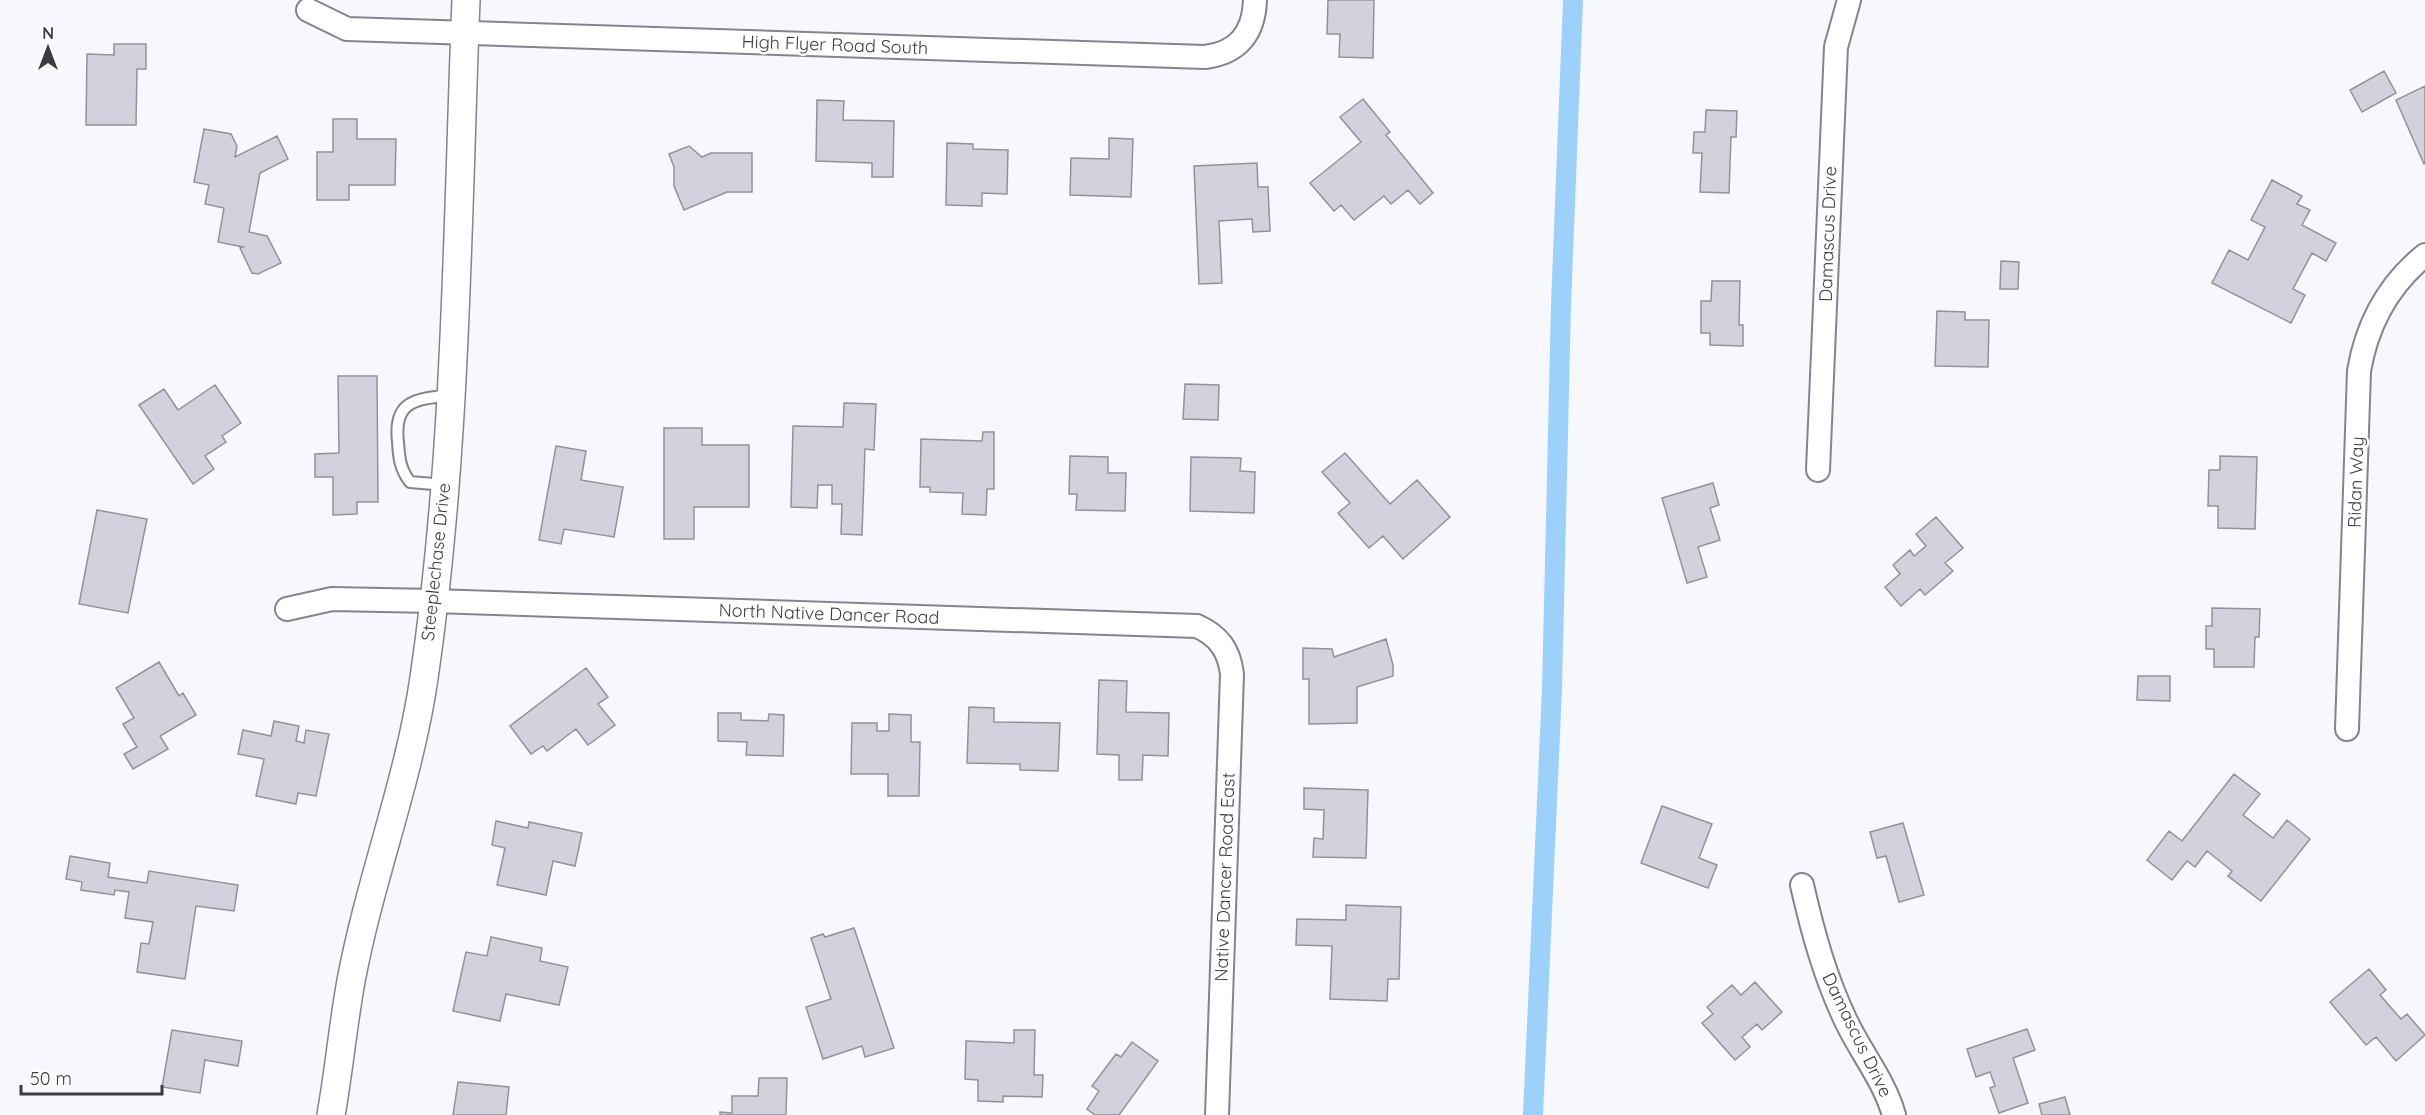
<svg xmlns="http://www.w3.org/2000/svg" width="2425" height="1115" viewBox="0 0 2425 1115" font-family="Quicksand,sans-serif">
<rect width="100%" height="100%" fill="#f7f7fe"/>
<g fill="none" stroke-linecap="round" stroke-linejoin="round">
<path stroke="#9dd1f9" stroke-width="20" d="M1533 1115 1552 689 1561 305 1573 0"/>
</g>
<path fill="#d2d2de" stroke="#92929c" stroke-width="1.5" d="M1328 0H1374L1373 58 1339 57 1340 34H1327Z
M114 44H146V69H137L136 125H86L87 54 114 55Z
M2384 71 2396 93 2362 112 2350 90Z
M2425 86V163L2424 164 2396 100Z
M1363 99 1390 132 1386 135 1433 193 1420 204 1408 190 1391 204 1384 196 1354 220 1341 205 1334 211 1310 183 1361 142 1340 117Z
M817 100 844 101 843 120 894 121 893 177H872V163L816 161Z
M1706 110 1737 111 1736 137H1731L1729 193 1700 192 1702 153H1693L1694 132H1705Z
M333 119H357V139H396L395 185H349V200H317V152H333Z
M204 129 231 134 237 146 235 157 277 136 288 159 260 173 249 232 267 236 281 263 258 274 252 273 240 248 243 247 218 242 224 208 205 204 209 185 194 182Z
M1109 138 1133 139 1131 197 1070 195 1071 158 1109 159Z
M947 143 973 144V149L1008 150 1007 194 982 193V206L946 205Z
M689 146 702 157 711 153H752V192H727L684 210 674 186V167L669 154Z
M1257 163 1258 187H1268L1270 231 1253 232 1252 219 1219 221 1222 283 1199 284 1194 166Z
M2272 180 2302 196 2297 204 2310 210 2302 225 2336 243 2326 261 2312 253 2293 289 2305 295 2291 323 2212 283 2229 250 2248 260 2265 227 2251 220Z
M2001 261 2019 262 2018 289H2000Z
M1712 281H1740L1739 325H1743V346L1710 345V333H1701V301H1711Z
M1937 311 1965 312V320H1989L1988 367 1935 366Z
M338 376H377L378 502H357V514L333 515V477H315V454L339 453Z
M1185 384 1219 385 1218 420 1183 419Z
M215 385 241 423 222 436 226 442 205 456 214 469 193 484 139 405 164 389 178 410Z
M844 403 876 404 874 450 865 449 862 535 841 534 842 504H832V485H818L817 508 791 507 793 426 843 427Z
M664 428H702V445H749V507H694V539H664Z
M983 432H994V489H987L986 515 962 514 963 493 930 492V487H920L921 439 982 441Z
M556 446 586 451 581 480 623 487 614 537 564 529 561 544 539 540Z
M1345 453 1390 504 1417 480 1450 517 1403 559 1383 536 1369 548 1338 513 1350 503 1322 472Z
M1070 456 1108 457V473H1126L1125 511 1076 510 1077 494H1069Z
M2220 456 2257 457 2255 529 2218 528V506H2208L2209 470H2220Z
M1191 457 1241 458 1240 471 1255 472 1254 513 1190 511Z
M1713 483 1719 505 1710 508 1720 540 1698 547 1707 577 1687 583 1662 498Z
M97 510 147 519 128 613 79 604Z
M1936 517 1963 548 1945 563 1953 571 1925 595 1920 589 1901 606 1885 587 1900 574 1893 565 1910 550 1914 556 1926 546 1916 534Z
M2212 608 2260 609 2259 637H2255L2254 667H2214V649H2206V626H2212Z
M1386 639 1393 665V676L1357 687V723L1309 724V679H1303V648L1332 649 1334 657Z
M159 662 179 696 183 693 196 715 160 736 168 749 133 769 124 754 137 747 123 724 134 718 116 688Z
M586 668 608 697 598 704 615 725 588 745 576 729 547 751 543 746 531 754 510 726Z
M2138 676H2170V701L2137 700Z
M1099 680 1127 681 1126 712 1169 713 1168 756 1143 755 1142 780H1119V755L1097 754Z
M969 707 994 708V722L1060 723 1058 771 1020 770V764L967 763Z
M718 713H741V720L768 721 769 714 784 715 783 756 746 755 747 742 718 741Z
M889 714 911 715V742H920L919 796H888V774H851L852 723H877V731H889Z
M274 721 299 726 296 741 304 743 306 730 329 734 316 796 298 793 296 804 256 796 264 759 238 754 243 730 271 736Z
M2234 774 2260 794 2243 815 2273 838 2287 820 2310 839 2261 901 2228 876 2232 871 2207 851 2195 867 2187 861 2172 880 2147 860 2169 831 2182 841Z
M1304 788 1368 790 1366 858 1313 857 1314 838 1323 839 1324 810 1304 809Z
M1662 806 1712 824 1699 858 1717 865 1708 888 1641 863Z
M496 821 528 828 529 822 582 833 575 866 553 861 546 895 497 885 505 848 492 845Z
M1903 823 1924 895 1899 902 1886 856 1877 858 1870 832Z
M70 856 110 863 108 877 147 883 149 871 238 885 234 911 196 906 185 979 137 972 141 943 149 944 153 922 125 918 129 892 115 890 114 895 81 890 82 882 66 879Z
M1346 905 1401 907 1399 979H1388L1387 1001 1330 999 1332 946 1296 945 1297 919 1346 920Z
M854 928 894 1048 865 1057 862 1046 823 1059 806 1007 831 999 811 938 823 934 825 937Z
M491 937 542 948 540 961 568 967 559 1005 506 994 500 1021 453 1011 466 952 487 956Z
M2369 969 2386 990 2380 995 2401 1019 2407 1014 2425 1035 2396 1061 2376 1037 2366 1045 2330 1002Z
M1755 982 1782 1012 1762 1030 1757 1024 1742 1037 1750 1047 1735 1060 1702 1023 1713 1014 1707 1007 1732 985 1741 995Z
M2027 1029 2035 1050 2013 1058 2028 1103 1999 1113 1990 1088 1995 1086 1990 1072 1976 1077 1967 1049Z
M172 1030 242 1041 238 1066 205 1060 200 1093 162 1087Z
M1014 1030H1035L1034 1075H1043L1042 1097 1003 1096V1102L978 1101V1080L965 1079 966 1041 1014 1043Z
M1132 1042 1158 1061 1119 1115H1095L1087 1109 1099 1091 1092 1086 1116 1054 1121 1057Z
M759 1078H787L786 1115H720V1112L732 1113V1096H758Z
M458 1082 509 1087 506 1115H453Z
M2065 1097 2070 1115H2042L2039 1104Z"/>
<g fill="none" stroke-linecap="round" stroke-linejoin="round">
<g stroke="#84848e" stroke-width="14">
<path id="service" d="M445 485 410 482C400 469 399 458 398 442 393 400 416 399 451 395"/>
</g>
<g stroke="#84848e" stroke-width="26">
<path id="minor" d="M308 10 347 29 1205 57C1238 53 1254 33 1255 0
M1818 470 1836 47 1849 0
M287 609 332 599 433 601 1197 626C1219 636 1229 650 1232 674L1217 1115
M2347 729 2359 371C2367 324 2388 285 2425 255
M1802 885C1813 933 1825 977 1846 1021 1861 1053 1884 1080 1894 1115"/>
</g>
<g stroke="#84848e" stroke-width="30">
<path id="tertiary" d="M331 1115C339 1070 343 1025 351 981 370 879 409 781 424 678 457 453 457 226 466 0"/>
</g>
<use href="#service" stroke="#fff" stroke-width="10"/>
<use href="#minor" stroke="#fff" stroke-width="22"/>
<use href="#tertiary" stroke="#fff" stroke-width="27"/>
</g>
<g text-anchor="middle" stroke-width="5" stroke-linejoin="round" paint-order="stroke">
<g font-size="18" fill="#3c3c40" stroke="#fff">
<text transform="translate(835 45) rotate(2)" y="6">High Flyer Road South</text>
<text transform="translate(1828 234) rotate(-88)" y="6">Damascus Drive</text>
<text transform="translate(2356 482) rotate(-88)" y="6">Ridan Way</text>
<text transform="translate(436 562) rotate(-84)" y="6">Steeplechase Drive</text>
<text transform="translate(829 614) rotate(2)" y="6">North Native Dancer Road</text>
<text transform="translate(1225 877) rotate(-88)" y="6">Native Dancer Road East</text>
<text transform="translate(1857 1035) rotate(64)" y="6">Damascus Drive</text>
</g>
</g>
<g transform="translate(48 48)" stroke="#ffffff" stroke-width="4.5" paint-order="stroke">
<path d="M0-4.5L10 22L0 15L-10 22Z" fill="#3c3c40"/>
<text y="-9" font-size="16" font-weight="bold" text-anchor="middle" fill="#3c3c40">N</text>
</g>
<path d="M21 1085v9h141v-9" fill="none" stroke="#3c3c40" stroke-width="3"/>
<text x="30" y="1085" font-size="18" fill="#3c3c40" stroke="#ffffff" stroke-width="4.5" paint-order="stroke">50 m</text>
</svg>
